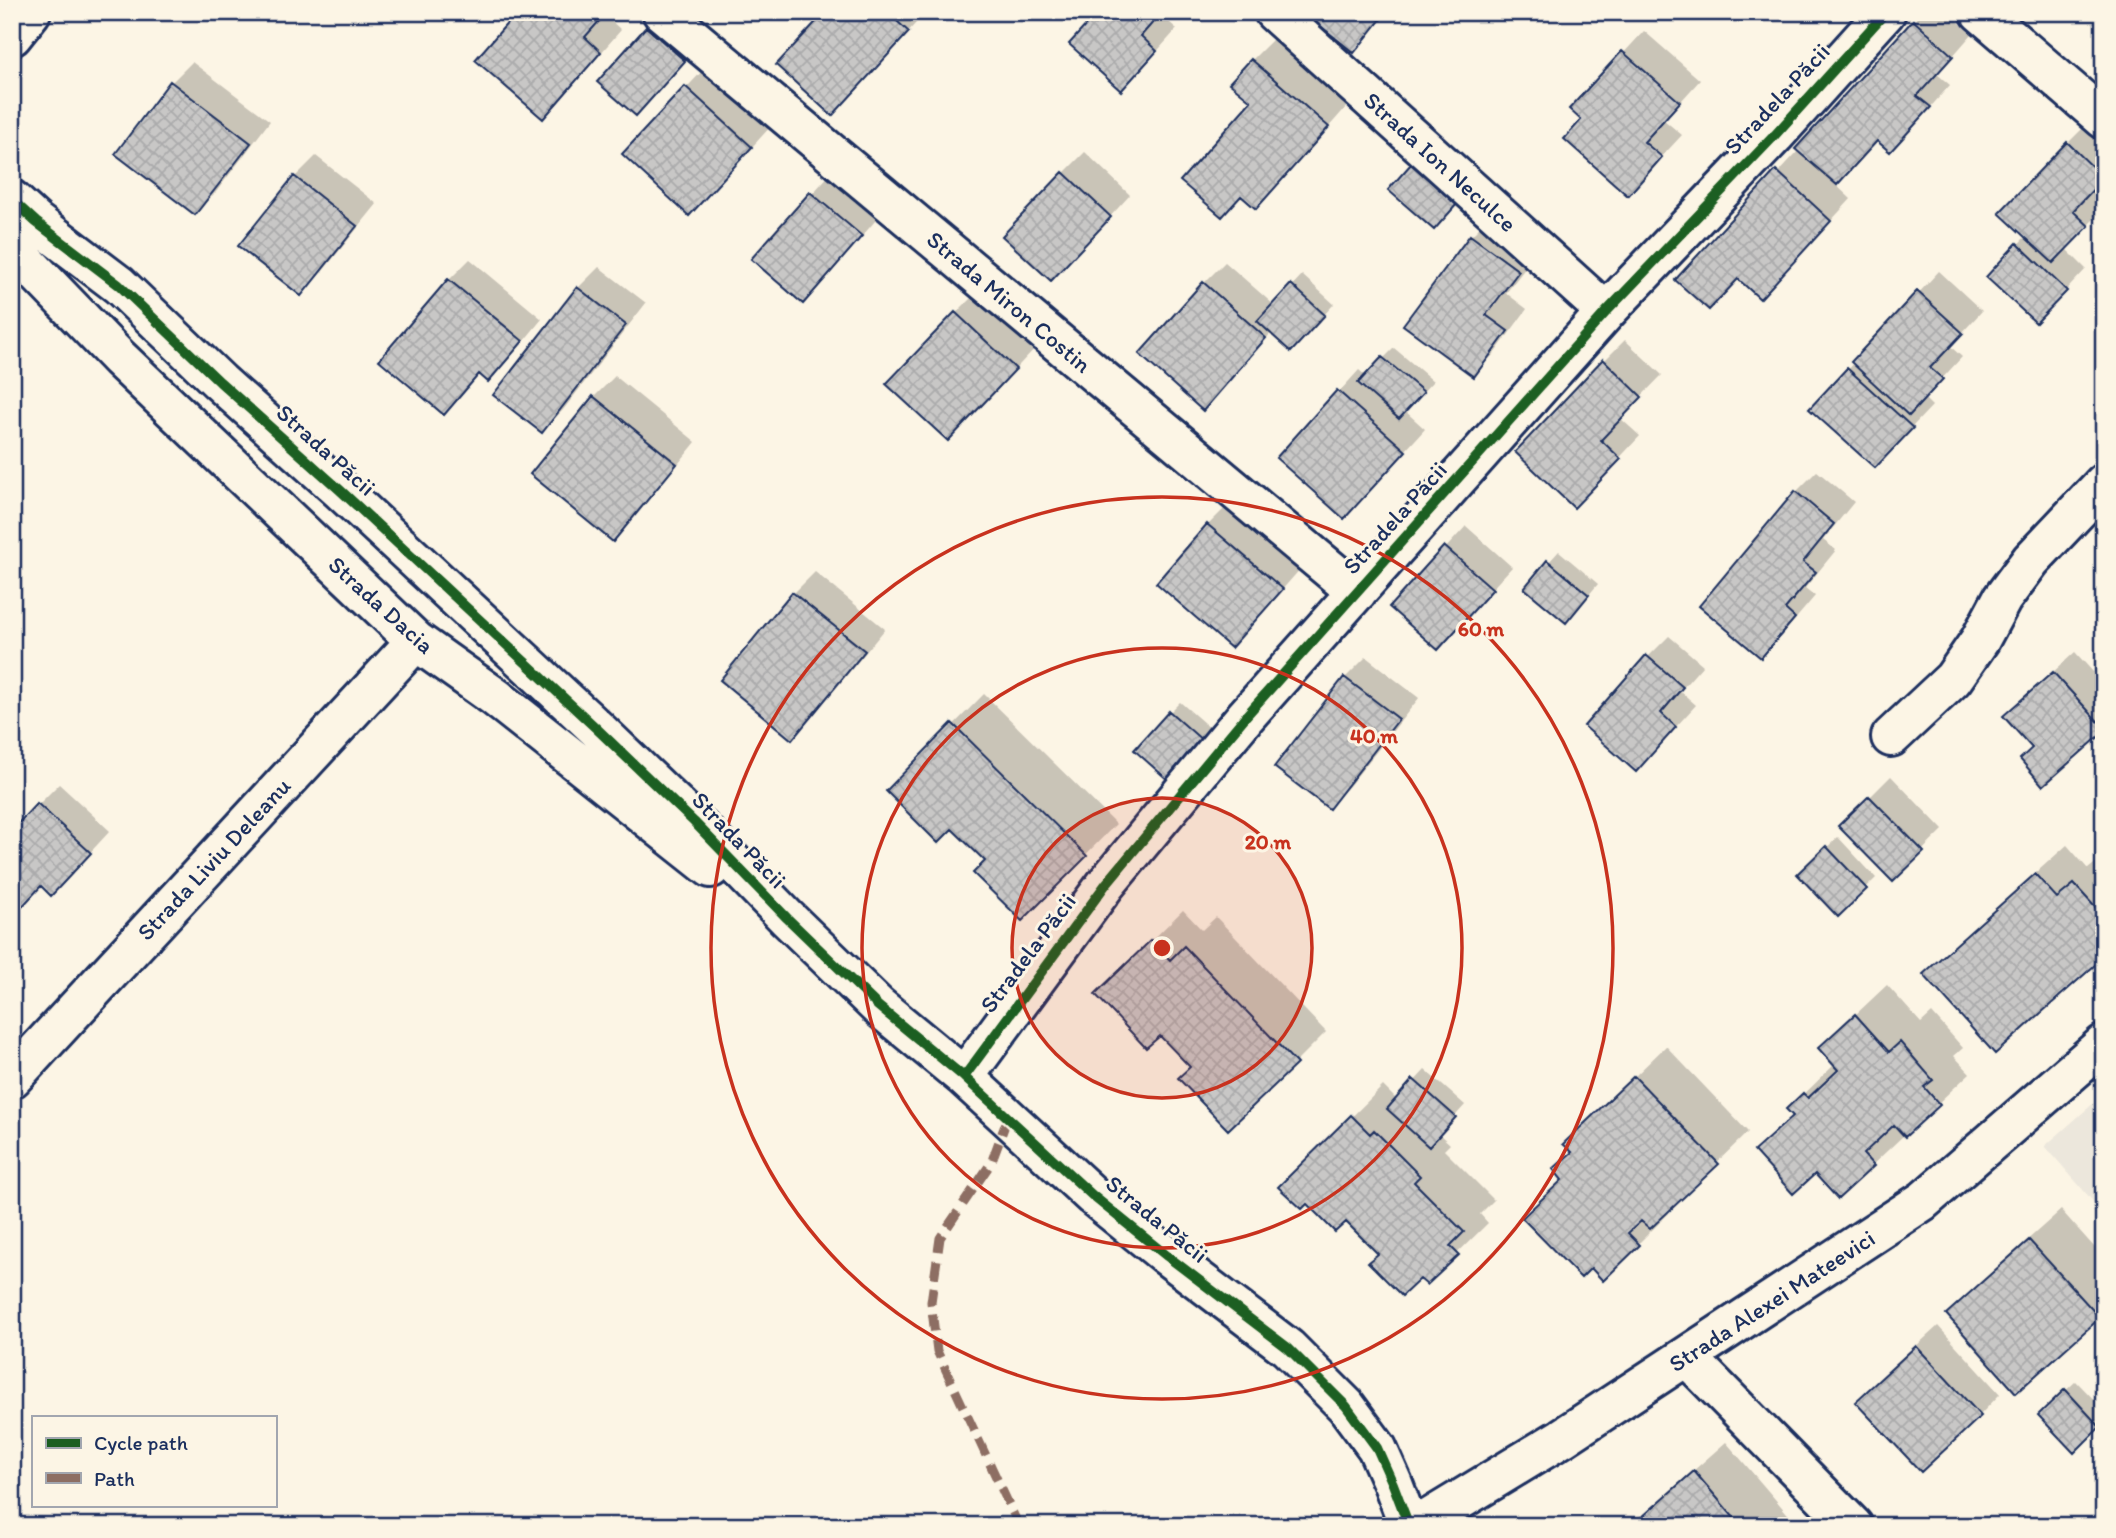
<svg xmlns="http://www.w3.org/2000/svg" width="2116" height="1538" viewBox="0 0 2116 1538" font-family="Itim,sans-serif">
<defs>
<pattern id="building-cross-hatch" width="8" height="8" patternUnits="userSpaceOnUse" patternTransform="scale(1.75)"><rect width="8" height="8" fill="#c8c7c6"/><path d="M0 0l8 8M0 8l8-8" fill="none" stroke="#ababac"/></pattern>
</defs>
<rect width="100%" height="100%" fill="#fcf5e5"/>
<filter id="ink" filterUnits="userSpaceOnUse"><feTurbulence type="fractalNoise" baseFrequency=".0143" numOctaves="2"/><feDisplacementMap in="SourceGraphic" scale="14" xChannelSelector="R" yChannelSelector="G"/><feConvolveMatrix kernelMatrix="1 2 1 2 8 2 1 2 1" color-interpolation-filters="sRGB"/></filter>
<g filter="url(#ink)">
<path fill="#ece7dc" d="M2104 1094V1214L2045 1146Z"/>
<path fill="#0003" d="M519 12H607L605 15 621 30 564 95 543 116Z
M663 12 705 39 636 114 647 28Z
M827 12H926L853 92Z
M1100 12H1162L1160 14 1177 29 1142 68Z
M1306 12H1389L1354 51Z
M1922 12H1948L1972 34 1937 74 1950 85 1911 129 1878 139 1835 184 1851 199 1781 275 1678 280 1799 150Z
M1644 31 1700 80 1664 120 1682 135 1628 193 1584 120 1572 109Z
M1273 39 1348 105 1277 186 1256 207 1252 60Z
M192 62 270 121 216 192 195 213 171 83Z
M707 66 772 125 710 193 624 154Z
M2089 122 2104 136V177L2093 189 2104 199V209L2065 248 2086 269 2057 300 1988 276 2026 236 2068 143Z
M1085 152 1130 195 1072 258 1064 173Z
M1423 155 1466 193 1444 217 1413 165Z
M316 156 377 204 322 272 301 293 295 177Z
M832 172 881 214 824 281 803 302 753 259Z
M1492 215 1539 250 1506 293 1527 309 1494 354 1473 375 1471 236Z
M470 259 542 319 509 359 488 380 481 373 444 413 381 360 449 280Z
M1225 262 1274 305 1302 275 1334 304 1301 340 1272 332 1203 408 1204 283Z
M599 267 646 303 563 410 542 431 578 288Z
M1939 271 1982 311 1950 346 1962 357 1924 398 1932 406 1895 445 1812 409Z
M977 292 1036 347 969 418 956 313Z
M1625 340 1662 375 1620 418 1640 436 1595 484 1604 361Z
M1394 348 1433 381 1405 411 1425 429 1365 495 1279 458 1359 370 1366 376Z
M615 376 696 442 634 518 613 539 594 397Z
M1817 471 1854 502 1823 540 1836 550 1805 588 1815 596 1782 635 1761 656 1796 492Z
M1229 504 1302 567 1252 624 1231 645 1208 525Z
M1466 526 1512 567 1438 647 1392 607Z
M1559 551 1598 584 1576 610 1549 562Z
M815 572 885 629 813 716 792 737 722 680 794 593Z
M1669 636 1703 665 1680 691 1696 705 1636 770 1648 657Z
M2075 652 2104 684V730L2034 748 2027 696Z
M1366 657 1419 698 1349 786 1328 807 1276 766 1345 678Z
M984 694 1116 824 1022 919 988 861 952 827 888 791Z
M1180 702 1212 730 1178 768 1170 712Z
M1891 776 1943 830 1893 879 1841 826Z
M59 784 110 831 72 872 38 805Z
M1838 837 1876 878 1838 915 1799 874Z
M2067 845 2088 869 2104 856V955L1926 974 1957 943Z
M1183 910 1202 930 1216 917 1326 1032 1295 1063 1192 1067 1128 964Z
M12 943 21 951 12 961Z
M1887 985 1921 1023 1932 1013 1963 1048 1954 1056 1970 1073 1838 1197 1815 1172 1756 1151 1794 1115 1789 1109 1835 1064 1820 1048Z
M1666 1046 1748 1132 1667 1211 1669 1213 1603 1279 1564 1179 1574 1151 1597 1113Z
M1425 1070 1465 1105 1439 1134 1450 1144 1444 1150 1494 1200 1480 1214 1488 1223 1427 1283 1380 1253 1346 1219 1281 1187 1383 1086 1397 1100Z
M2061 1210 2104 1258V1312L2099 1317 1948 1314 1979 1283Z
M1938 1326 2000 1394 1980 1415 1878 1381Z
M2076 1381 2104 1410V1421L2074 1450 2040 1415Z
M1726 1442 1798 1526H1653L1645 1517 1676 1486Z"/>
<path fill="url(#building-cross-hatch)" stroke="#1b2f5e" stroke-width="2" d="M517 12H594L601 19 585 37 601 52 543 119 475 60Z
M825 12H887L909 32 832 116 776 65Z
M1098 12H1162L1141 36 1157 51 1121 91 1069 44Z
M1303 12H1373L1381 19 1354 53Z
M1913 20 1953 56 1917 96 1931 107 1890 152 1877 141 1837 185 1795 149Z
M646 27 685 61 636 116 597 82Z
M1622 51 1680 102 1644 142 1662 157 1628 196 1564 139 1581 120 1569 109Z
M1251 59 1329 127 1256 209 1241 196 1222 217 1180 181 1251 101 1229 83Z
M170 81 251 143 195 215 115 154Z
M685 86 752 147 689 216 622 154Z
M2067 142 2104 178 2073 211 2089 226 2053 263 1999 213Z
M1411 164 1457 204 1434 230 1388 190Z
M1776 170 1831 221 1760 299 1738 279 1709 310 1675 280Z
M1063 172 1111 217 1051 281 1002 236Z
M294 176 357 226 301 296 238 246Z
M810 192 862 236 803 304 751 259Z
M1470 235 1519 271 1486 315 1508 331 1474 377 1403 325Z
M2017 243 2067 291 2036 323 1986 277Z
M448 279 523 341 488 382 479 374 444 415 379 360Z
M1203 282 1266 338 1203 411 1139 354Z
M1291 284 1325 315 1291 352 1257 321Z
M577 287 626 325 542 433 493 395Z
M1917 291 1963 333 1930 368 1943 379 1909 416 1851 362Z
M955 312 1016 369 948 441 886 384Z
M1382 357 1424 392 1399 419 1358 383Z
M1603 359 1642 397 1601 440 1621 459 1574 508 1515 452Z
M1847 368 1913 428 1875 468 1809 409Z
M1337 390 1406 451 1344 519 1276 458Z
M593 396 677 464 613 542 530 474Z
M1795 491 1834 524 1803 562 1816 572 1785 609 1795 618 1761 658 1699 606Z
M1207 524 1283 589 1231 648 1156 583Z
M1444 546 1493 589 1438 650 1389 607Z
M1547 560 1589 595 1566 623 1524 588Z
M792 592 865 651 792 740 720 680Z
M1646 655 1683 687 1661 713 1676 727 1636 772 1584 726Z
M2053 672 2104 728V732L2043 786 2020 759 2032 748 2003 716Z
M1344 677 1399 719 1329 809 1274 767Z
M1169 711 1203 741 1168 780 1134 750Z
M952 723 1087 856 1022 921 973 873 985 861 952 829 938 843 886 791Z
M1869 796 1924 852 1893 882 1838 826Z
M37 803 91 853 51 896 41 886 19 910 12 904V830Z
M1826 846 1867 889 1838 917 1797 874Z
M2035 874 2057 898 2074 884 2104 917V957L1995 1054 1923 974Z
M1151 940 1170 960 1184 946 1297 1064 1228 1130 1178 1078 1190 1067 1160 1036 1146 1048 1095 994Z
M1855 1014 1889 1052 1900 1042 1933 1080 1924 1087 1940 1105 1905 1137 1894 1125 1863 1154 1874 1166 1838 1199 1815 1174 1793 1194 1754 1151 1793 1116 1786 1109 1803 1093 1808 1098 1838 1070 1818 1048Z
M1634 1076 1719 1164 1650 1229 1641 1221 1628 1233 1640 1245 1603 1281 1591 1268 1581 1278 1522 1218 1562 1180 1553 1169 1572 1152 1563 1144Z
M1413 1079 1456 1117 1429 1147 1387 1109Z
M1351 1115 1370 1134 1374 1130 1420 1176 1414 1182 1464 1232 1450 1246 1459 1255 1427 1285 1420 1279 1402 1296 1368 1262 1378 1254 1346 1222 1335 1232 1307 1204 1302 1209 1278 1187Z
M2029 1240 2100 1318 2016 1393 1946 1314Z
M1916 1346 1981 1416 1921 1472 1855 1402Z
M2065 1389 2100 1427 2074 1453 2038 1415Z
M1694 1471 1741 1526H1651L1642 1517Z"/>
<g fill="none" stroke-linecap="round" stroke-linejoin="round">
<g stroke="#1b2f5e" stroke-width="44">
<path id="street" d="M662 12 1357 592
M1274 12 1606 312
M1980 12 2104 119
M12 36 31 12
M12 200 36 222 119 285 220 382 340 490 596 728 694 822 787 918 878 1006 964 1077 1093 1196 1167 1256 1288 1348 1346 1406 1377 1448 1393 1484 1409 1526
M12 247 119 358 416 641 495 697 711 868
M1891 737 1953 679 1980 640 2002 599 2031 560 2104 483
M964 1077 1106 884 1245 717 1606 312 1775 135 1886 12
M12 1078 416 641
M1687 1357 1853 1526"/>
</g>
<g stroke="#1b2f5e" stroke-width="44">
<path id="secondary" d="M1417 1526 1562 1438 1923 1201 2104 1044"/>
</g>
<use href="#street" stroke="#fcf5e5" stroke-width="38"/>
<use href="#secondary" stroke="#fcf5e5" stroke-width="38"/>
<path stroke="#8d6e63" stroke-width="9" stroke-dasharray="18 9" stroke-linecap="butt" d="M1008 1117 991 1163 940 1238 931 1302 937 1351 1019 1526"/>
<g stroke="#fcf5e5" stroke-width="15">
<path id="cycleway" d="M12 200 36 222 119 285 220 382 340 490 596 728 694 822 787 918 878 1006 964 1077 1093 1196 1167 1256 1288 1348 1346 1406 1377 1448 1393 1484 1409 1526
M964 1077 1106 884 1245 717 1606 312 1775 135 1886 12"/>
</g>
<use href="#cycleway" stroke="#1b5e20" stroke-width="10"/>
</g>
</g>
<circle cx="1162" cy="948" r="150" fill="#c8321e" fill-opacity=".12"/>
<g fill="none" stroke="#c8321e" stroke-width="3.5">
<circle cx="1162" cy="948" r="150"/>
<circle cx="1162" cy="948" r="300"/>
<circle cx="1162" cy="948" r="451"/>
</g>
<g text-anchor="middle" stroke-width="6" stroke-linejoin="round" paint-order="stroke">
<g font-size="24" fill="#1b2f5e" stroke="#fcf5e5">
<text transform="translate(1777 99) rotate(-47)" y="8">Stradela Păcii</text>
<text transform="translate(1440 162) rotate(42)" y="8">Strada Ion Neculce</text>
<text transform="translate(1009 302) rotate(40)" y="8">Strada Miron Costin</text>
<text transform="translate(326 450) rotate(42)" y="8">Strada Păcii</text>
<text transform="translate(1395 518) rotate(-48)" y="8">Stradela Păcii</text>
<text transform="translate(381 605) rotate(42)" y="8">Strada Dacia</text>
<text transform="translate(739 840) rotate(46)" y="8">Strada Păcii</text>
<text transform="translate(214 859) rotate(-47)" y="8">Strada Liviu Deleanu</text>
<text transform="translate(1028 953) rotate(-53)" y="8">Stradela Păcii</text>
<text transform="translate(1157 1219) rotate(39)" y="8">Strada Păcii</text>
<text transform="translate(1772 1301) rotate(-33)" y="8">Strada Alexei Mateevici</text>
</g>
</g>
<circle cx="1162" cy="948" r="10" fill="#c8321e" stroke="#fcf5e5" stroke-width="3.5"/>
<g font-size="21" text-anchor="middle" font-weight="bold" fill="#c8321e" stroke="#fcf5e5" stroke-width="6" stroke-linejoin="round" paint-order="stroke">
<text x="1481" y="636">60 m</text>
<text x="1374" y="743">40 m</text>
<text x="1268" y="849">20 m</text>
</g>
<rect width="2116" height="1538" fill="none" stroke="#fcf5e5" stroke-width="42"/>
<rect x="21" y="21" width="2074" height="1496" fill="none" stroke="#1b2f5e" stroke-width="2.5" filter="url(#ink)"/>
<rect x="32" y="1416" width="245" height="91" fill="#fcf5e5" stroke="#a2a6af" stroke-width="2"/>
<rect x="46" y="1438" width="35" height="10" fill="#1b5e20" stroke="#a2a6af" stroke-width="2"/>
<text x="94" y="1450" font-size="21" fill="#1b2f5e">Cycle path</text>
<rect x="46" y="1473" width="35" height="10" fill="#8d6e63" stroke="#a2a6af" stroke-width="2"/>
<text x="94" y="1486" font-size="21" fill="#1b2f5e">Path</text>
</svg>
